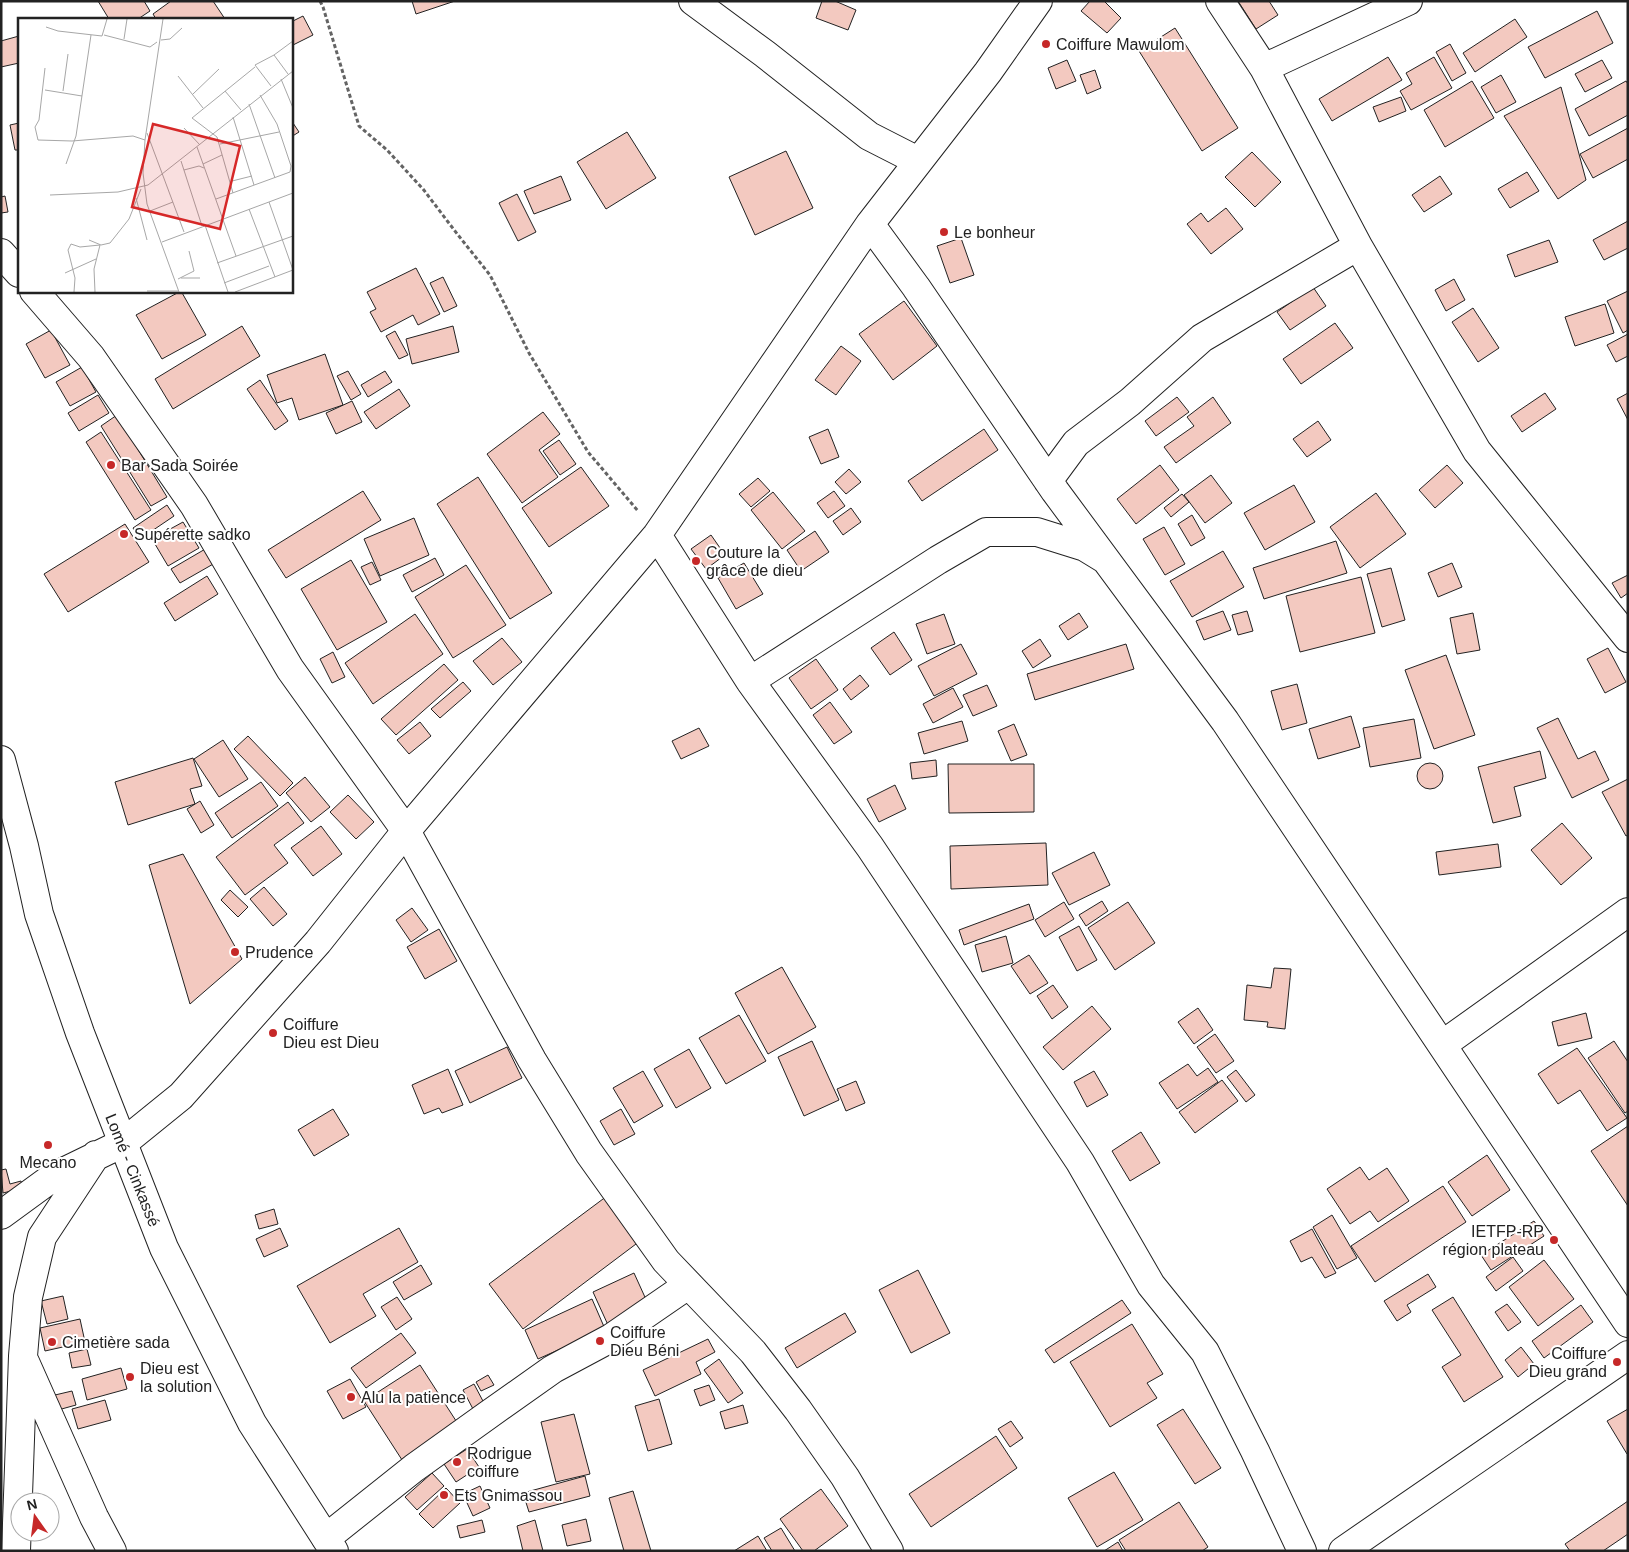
<svg xmlns="http://www.w3.org/2000/svg" width="1629" height="1552" viewBox="0 0 1629 1552" font-family="Arial,sans-serif">
<rect width="100%" height="100%" fill="#fff"/>
<path fill="#f3c9c0" stroke="#222" d="M98 1H144L150 11 138 19H109Z
M171 1H213L225 19H156L153 14Z
M412 1H455L416 14Z
M822 1H835L856 10 848 30 816 18Z
M1090 1H1104L1121 18 1107 33 1081 11Z
M1238 1H1269L1278 15 1256 29Z
M1597 11 1613 43 1545 78 1528 47Z
M303 16 313 35 291 46V22Z
M1515 19 1527 37 1475 72 1463 53Z
M1175 28 1238 128 1202 151 1139 51Z
M19 36V63L1 67V41Z
M1450 44 1466 73 1452 81 1436 52Z
M1388 57 1402 80 1332 121 1319 99Z
M1434 57 1452 88 1411 110 1400 91 1412 84 1406 73Z
M1067 60 1076 81 1056 89 1048 68Z
M1602 60 1612 78 1585 92 1575 74Z
M1095 70 1101 88 1087 94 1080 75Z
M1501 75 1516 102 1496 113 1481 87Z
M1472 81 1494 118 1445 147 1424 110Z
M1626 81 1628 84V115L1589 136 1575 109Z
M1561 87 1586 180 1558 199 1504 116Z
M1401 97 1406 111 1379 122 1373 107Z
M291 120 299 132 291 137Z
M19 123V150H15L10 125Z
M1628 128V159L1593 178 1580 154Z
M627 132 656 178 606 209 577 162Z
M786 151 813 208 755 235 729 177Z
M1252 152 1281 182 1255 207 1225 177Z
M1527 172 1539 191 1510 208 1498 189Z
M561 176 571 200 534 214 524 191Z
M1440 176 1452 194 1424 212 1412 195Z
M517 194 536 232 518 241 499 203Z
M5 196 8 212 1 213V197Z
M1226 208 1243 229 1211 254 1187 224 1201 213 1208 222Z
M1628 221V248L1604 260 1593 240Z
M961 238 974 275 950 283 937 246Z
M1549 240 1558 262 1515 277 1507 255Z
M416 268 440 314 418 325 413 315 381 332 370 312 376 309 367 292Z
M443 277 457 306 444 312 430 283Z
M1454 279 1465 300 1446 311 1435 290Z
M1313 287 1326 306 1290 330 1277 312Z
M181 291 206 335 162 359 136 315Z
M1628 291V330L1623 333 1607 301Z
M904 301 937 346 893 380 859 334Z
M1605 304 1614 333 1575 346 1565 317Z
M1473 308 1499 348 1478 362 1452 322Z
M1335 323 1353 348 1301 384 1283 359Z
M242 326 260 356 173 409 155 379Z
M453 326 459 352 412 364 406 339Z
M51 330 70 365 45 378 26 344Z
M395 331 408 355 399 359 386 336Z
M1628 334V356L1616 362 1607 345Z
M841 346 861 361 836 395 815 380Z
M325 354 343 405 299 420 292 398 277 403 267 375Z
M82 367 96 392 70 406 56 382Z
M348 371 361 394 351 400 337 376Z
M385 371 392 382 368 397 361 385Z
M260 380 288 421 275 430 247 389Z
M399 389 410 406 376 429 364 412Z
M1545 393 1556 409 1522 432 1511 416Z
M1628 393V420L1617 399Z
M98 395 109 413 79 431 68 413Z
M1177 397 1189 412 1156 436 1145 421Z
M1213 397 1231 423 1176 463 1164 447 1194 426 1187 417Z
M352 401 362 422 336 434 326 413Z
M543 412 560 434 539 450 558 477 522 503 487 454Z
M117 415 167 497 151 506 101 426Z
M1318 421 1331 440 1307 457 1293 439Z
M828 429 839 457 821 464 809 437Z
M984 429 998 450 922 501 908 481Z
M101 432 151 510 135 520 86 442Z
M559 440 576 464 560 475 543 451Z
M1160 465 1179 490 1136 524 1117 499Z
M1447 465 1463 483 1435 508 1419 490Z
M581 467 609 506 549 547 522 508Z
M849 469 861 482 846 494 835 482Z
M1211 475 1232 503 1205 523 1184 495Z
M478 477 552 593 510 619 437 504Z
M758 478 770 491 751 507 739 494Z
M1294 485 1315 522 1265 550 1244 513Z
M363 491 381 520 286 578 268 550Z
M834 491 845 506 828 518 817 503Z
M773 492 805 531 782 549 751 510Z
M1376 493 1406 534 1360 568 1330 527Z
M1182 494 1189 502 1171 517 1164 508Z
M167 505 174 516 140 539 133 528Z
M851 508 861 522 843 535 833 521Z
M1192 515 1205 538 1191 546 1178 524Z
M414 518 429 555 380 576 364 539Z
M183 522 199 548 168 566 152 539Z
M125 524 149 562 68 612 44 574Z
M1164 527 1185 564 1165 575 1143 539Z
M815 531 829 552 801 571 787 550Z
M711 535 725 555 706 569 691 549Z
M1336 541 1347 573 1264 599 1253 568Z
M207 548 215 563 180 583 171 569Z
M1223 551 1244 587 1192 617 1170 581Z
M435 558 444 575 412 592 403 575Z
M351 560 387 622 337 650 301 589Z
M372 562 381 580 370 585 361 567Z
M744 563 763 594 736 609 718 578Z
M1452 563 1462 587 1438 597 1428 573Z
M466 565 506 625 453 658 415 597Z
M1391 568 1405 620 1382 627 1367 574Z
M1628 575V593L1621 598 1612 583Z
M207 576 218 594 175 621 164 603Z
M1361 577 1375 633 1300 652 1286 596Z
M1223 611 1231 630 1204 640 1196 621Z
M1247 611 1253 631 1238 635 1232 615Z
M1079 613 1088 627 1068 640 1059 626Z
M1473 613 1480 650 1457 654 1450 618Z
M415 614 443 654 373 704 345 663Z
M944 614 955 644 927 654 916 624Z
M894 632 912 660 890 675 871 648Z
M502 638 522 662 493 685 473 661Z
M1040 639 1051 656 1033 668 1022 651Z
M961 644 977 674 934 696 918 666Z
M1126 644 1134 669 1035 700 1027 674Z
M1608 648 1626 682 1605 693 1587 659Z
M333 652 345 677 332 683 320 659Z
M1446 655 1475 735 1434 749 1405 670Z
M816 659 838 690 811 709 789 678Z
M444 664 458 680 396 735 381 719Z
M860 675 869 686 851 700 843 689Z
M463 682 471 691 440 718 431 709Z
M1297 684 1307 723 1282 730 1271 691Z
M987 685 997 706 973 716 963 695Z
M953 688 963 707 933 723 923 704Z
M830 702 852 732 834 744 813 715Z
M1351 716 1360 747 1318 759 1309 729Z
M1558 718 1578 759 1595 751 1609 780 1572 798 1537 728Z
M1414 719 1421 758 1370 767 1363 728Z
M962 721 968 741 924 754 918 733Z
M420 722 431 736 409 754 397 740Z
M1014 724 1027 755 1011 761 998 731Z
M699 728 709 746 681 759 672 741Z
M248 736 293 783 280 796 234 749Z
M223 740 248 779 219 797 194 759Z
M1540 751 1546 778 1514 787 1521 816 1493 823 1478 767Z
M193 758 202 786 190 789 195 804 128 825 115 782Z
M936 760 937 776 912 779 910 763Z
M1417 776a13 13 0 1 1 26 0a13 13 0 1 1-26 0Z
M948 764H1034V812L949 813Z
M305 777 330 807 311 822 286 793Z
M1628 779V835L1626 836 1602 792Z
M261 782 278 806 232 838 215 813Z
M895 785 906 809 879 822 867 799Z
M348 795 374 822 356 839 330 812Z
M200 801 214 825 201 833 187 809Z
M288 802 304 823 274 845 288 863 245 895 216 857Z
M1562 823 1592 858 1561 885 1531 850Z
M321 826 342 854 313 876 291 848Z
M1046 843 1048 885 951 889 950 846Z
M1498 844 1501 867 1439 875 1436 852Z
M1094 852 1110 885 1069 905 1052 873Z
M183 854 242 959 190 1004 149 865Z
M264 887 287 914 273 926 250 899Z
M230 890 248 907 238 917 221 900Z
M1102 901 1108 911 1086 926 1079 915Z
M1064 902 1074 919 1045 937 1035 920Z
M1128 902 1155 943 1115 970 1088 928Z
M1029 904 1034 919 964 945 959 930Z
M412 908 428 930 411 942 396 920Z
M1079 926 1097 960 1077 971 1059 937Z
M439 929 457 961 425 979 407 947Z
M1006 936 1013 963 982 972 975 945Z
M1029 955 1048 983 1030 994 1011 966Z
M782 967 816 1027 768 1054 735 993Z
M1274 968 1291 969 1285 1029 1267 1027 1268 1022 1244 1020 1247 985 1271 988Z
M1053 985 1068 1007 1052 1019 1037 996Z
M1092 1006 1111 1029 1063 1070 1043 1047Z
M1198 1008 1213 1030 1194 1044 1178 1022Z
M1586 1013 1592 1038 1558 1046 1552 1022Z
M739 1015 766 1061 726 1084 699 1038Z
M1215 1034 1234 1061 1216 1073 1197 1047Z
M812 1041 839 1100 804 1116 778 1057Z
M1614 1041 1628 1062V1111L1625 1113 1588 1058Z
M507 1047 522 1078 470 1103 455 1071Z
M1577 1048 1627 1118 1607 1131 1580 1090 1558 1104 1538 1074Z
M689 1049 711 1088 676 1108 654 1069Z
M1188 1064 1197 1076 1208 1068 1218 1082 1177 1109 1159 1083Z
M448 1069 463 1105 442 1113 439 1108 424 1114 412 1085Z
M1236 1070 1255 1095 1246 1102 1227 1077Z
M643 1071 663 1106 634 1123 613 1088Z
M1094 1071 1108 1095 1087 1107 1074 1082Z
M1222 1080 1238 1101 1195 1133 1179 1112Z
M856 1081 865 1103 846 1111 837 1089Z
M333 1109 349 1135 314 1156 298 1130Z
M621 1109 635 1134 614 1145 600 1121Z
M1628 1126V1206L1591 1151Z
M1141 1132 1160 1163 1130 1181 1112 1151Z
M1487 1155 1510 1190 1472 1216 1448 1182Z
M1360 1167 1369 1180 1387 1168 1409 1201 1378 1222 1370 1211 1350 1224 1327 1189Z
M6 1169 10 1184 21 1181 23 1188 3 1193 1 1170Z
M1443 1186 1466 1222 1375 1282 1351 1246Z
M607 1196 640 1241 523 1329 489 1284Z
M274 1209 278 1224 259 1229 255 1215Z
M1332 1215 1357 1258 1337 1269 1313 1227Z
M1534 1221 1544 1236 1491 1270 1481 1255Z
M280 1228 288 1246 264 1257 256 1239Z
M399 1228 418 1262 363 1294 376 1316 330 1343 297 1286Z
M1312 1229 1336 1273 1325 1278 1312 1257 1301 1262 1290 1241Z
M1513 1257 1523 1271 1496 1291 1486 1277Z
M1544 1260 1574 1299 1538 1326 1509 1287Z
M421 1265 432 1284 404 1300 393 1282Z
M918 1270 950 1333 911 1353 879 1290Z
M634 1273 649 1306 608 1325 593 1292Z
M1428 1274 1436 1287 1407 1305 1411 1312 1397 1321 1384 1301Z
M63 1296 68 1319 47 1324 41 1301Z
M397 1297 412 1319 396 1330 381 1307Z
M1453 1297 1503 1377 1464 1402 1442 1367 1461 1355 1432 1310Z
M592 1299 605 1329 538 1359 525 1330Z
M1122 1300 1131 1313 1054 1363 1045 1350Z
M1507 1304 1521 1322 1508 1331 1495 1312Z
M1581 1305 1593 1322 1544 1358 1532 1341Z
M845 1313 856 1332 797 1368 785 1348Z
M80 1319 85 1342 45 1351 40 1328Z
M1132 1324 1163 1374 1147 1383 1157 1398 1110 1427 1070 1362Z
M401 1333 416 1353 366 1388 351 1368Z
M708 1339 715 1352 696 1362 701 1374 655 1396 643 1370Z
M1521 1347 1534 1364 1518 1377 1505 1360Z
M87 1349 91 1365 72 1368 69 1353Z
M719 1359 743 1393 728 1403 704 1370Z
M420 1365 460 1427 404 1463 364 1401Z
M121 1368 127 1389 87 1400 82 1379Z
M488 1375 494 1385 481 1391 476 1382Z
M350 1379 366 1407 343 1419 327 1391Z
M474 1384 484 1403 473 1409 463 1390Z
M709 1385 715 1400 700 1406 694 1390Z
M72 1391 76 1405 58 1410 55 1395Z
M659 1399 672 1444 648 1451 635 1406Z
M105 1400 111 1420 78 1429 72 1409Z
M743 1405 748 1423 725 1429 720 1412Z
M1183 1409 1221 1468 1195 1484 1157 1425Z
M1628 1409V1454H1627L1607 1421Z
M574 1414 590 1474 556 1482 541 1422Z
M1011 1421 1023 1438 1010 1447 998 1429Z
M996 1436 1017 1468 931 1527 909 1494Z
M467 1449 479 1467 456 1482 444 1464Z
M1114 1472 1143 1520 1097 1547 1068 1498Z
M432 1473 444 1486 417 1510 405 1497Z
M585 1476 590 1496 529 1512 523 1493Z
M480 1486 490 1508 473 1516 463 1494Z
M446 1488 460 1503 433 1528 419 1514Z
M821 1489 848 1526 814 1551H803L780 1519Z
M633 1491 651 1551H624L609 1498Z
M1628 1501V1534L1603 1551H1570L1565 1544Z
M1179 1502 1208 1547 1202 1551H1126L1119 1540Z
M586 1519 591 1541 567 1546 562 1525Z
M482 1520 485 1532 460 1538 457 1526Z
M535 1520 543 1551H523L517 1526Z
M781 1528 795 1551H772L764 1538Z
M758 1536 767 1551H734Z
M1118 1542 1123 1551H1104Z"/>
<g fill="none" stroke-linecap="round" stroke-linejoin="round">
<g stroke="#222" stroke-width="30">
<path id="minor" d="M693 1 765 54 869 136 918 161
M1220 1 1264 68 1358 246 1477 451 1628 638
M1264 68 1408 1
M870 224 916 287 1055 491 1225 721 1628 1323
M1 253 19 273
M34 291 91 357 194 505 290 669 406 831 532 1060 589 1153 666 1261 753 1352 798 1410 845 1477 889 1551
M1048 481 1076 443 1130 402 1202 338 1358 246
M657 535 750 681 870 847 1080 1162 1151 1285 1205 1352 1255 1451 1302 1551
M750 681 938 560 986 532H1037L1085 547 1103 558
M1442 1045 1628 912
M1 1215 53 1177 123 1143 181 1096 318 942 406 831 657 535 870 224 988 72 1038 1
M25 1362 94 1517 112 1551
M326 1538 414 1468 488 1415 553 1369 611 1338 688 1285
M16 1551 23 1356 28 1297 42 1237 96 1155
M1343 1551 1628 1355"/>
</g>
<g stroke="#222" stroke-width="30">
<path id="highway" d="M1 760 24 846 39 914 80 1033 164 1248 252 1423 334 1551"/>
</g>
<path stroke="#646464" stroke-width="3" stroke-dasharray="4 2.5" stroke-linecap="butt" d="M320 1 323 7 359 126 387 150 423 189 458 235 490 275 529 353 588 452 638 511"/>
<use href="#minor" stroke="#fff" stroke-width="28"/>
<use href="#highway" stroke="#fff" stroke-width="28"/>
</g>
<g fill="#c62828" stroke="#fff" stroke-width="2">
<circle cx="1046" cy="44" r="5"/>
<circle cx="944" cy="232" r="5"/>
<circle cx="111" cy="465" r="5"/>
<circle cx="124" cy="534" r="5"/>
<circle cx="696" cy="561" r="5"/>
<circle cx="235" cy="952" r="5"/>
<circle cx="273" cy="1033" r="5"/>
<circle cx="48" cy="1145" r="5"/>
<circle cx="1554" cy="1240" r="5"/>
<circle cx="600" cy="1341" r="5"/>
<circle cx="52" cy="1342" r="5"/>
<circle cx="1617" cy="1362" r="5"/>
<circle cx="130" cy="1377" r="5"/>
<circle cx="351" cy="1397" r="5"/>
<circle cx="457" cy="1462" r="5"/>
<circle cx="444" cy="1495" r="5"/>
</g>
<g text-anchor="middle" stroke-width="4" stroke-linejoin="round" paint-order="stroke">
<g font-size="16" fill="#222" stroke="#fff" text-anchor="start">
<text x="1056" y="50">Coiffure Mawulom</text>
<text x="954" y="238">Le bonheur</text>
<text x="121" y="471">Bar Sada Soirée</text>
<text x="134" y="540">Supérette sadko</text>
<text x="706" y="558">Couture la<tspan x="706" dy="18">grâce de dieu</tspan></text>
<text x="245" y="958">Prudence</text>
<text x="283" y="1030">Coiffure<tspan x="283" dy="18">Dieu est Dieu</tspan></text>
<text x="48" y="1168" text-anchor="middle">Mecano</text>
<text x="1544" y="1237" text-anchor="end">IETFP-RP<tspan x="1544" dy="18">région plateau</tspan></text>
<text x="610" y="1338">Coiffure<tspan x="610" dy="18">Dieu Béni</tspan></text>
<text x="62" y="1348">Cimetière sada</text>
<text x="1607" y="1359" text-anchor="end">Coiffure<tspan x="1607" dy="18">Dieu grand</tspan></text>
<text x="140" y="1374">Dieu est<tspan x="140" dy="18">la solution</tspan></text>
<text x="361" y="1403">Alu la patience</text>
<text x="467" y="1459">Rodrigue<tspan x="467" dy="18">coiffure</tspan></text>
<text x="454" y="1501">Ets Gnimassou</text>
</g>
<g font-size="16" fill="#222" stroke="#fff">
<text transform="translate(133 1170) rotate(68)" y="6">Lomé - Cinkassé</text>
</g>
</g>
<g transform="translate(18 18)">
<rect width="275" height="275" fill="#fff"/>
<path fill="none" stroke="#a7a7a7" stroke-width="1" d="M145 1 127 122 125 155 129 186 161 274M28 9 40 13 84 18 89 1M86 17 132 29 139 24M106 21 109 1M143 22 152 21 164 10M27 50 21 102 17 109 20 122 54 123 115 118 127 122M270 56 256 37 275 23M160 58 185 90M263 61 275 90M253 68 237 47 256 37M27 72 64 78M45 73 50 36M207 73 223 92M175 76 201 51M231 86 257 160M215 99 236 167M166 110 182 127M129 115 166 214M202 126 261 114M179 129 218 238M163 143 184 208M48 146 58 118 73 17M185 146 204 137M166 152 181 148 186 150M214 163 234 158M215 175 199 119 174 100 237 49M32 177 100 174 130 167 275 53M118 180 129 222M198 181 272 154 273 148 259 106 242 77M251 184 275 252M231 191 257 259M132 193 155 184M187 207 210 274M71 222 83 227 92 225 111 201 123 171M144 224 275 175M199 245 275 218M47 255 78 241M163 260H182M160 261 176 253 171 233M206 265 251 248M129 273H160M56 274 57 260 50 232 53 226 62 229 82 227 76 251 77 274M217 274 275 252"/>
<path fill="#d62828" fill-opacity="0.15" stroke="#d62828" stroke-width="2.5" d="M135 106 222 128 202 211 114 189Z"/>
<rect width="275" height="275" fill="none" stroke="#222" stroke-width="2.5"/>
</g>
<rect width="1629" height="1552" fill="none" stroke="#222222" stroke-width="5"/>
<g transform="translate(35 1517) rotate(346)"><circle r="24" fill="#ffffff" stroke="#a7a7a7"/>
<path d="M0-4L9 19L0 12L-9 19Z" fill="#c62828"/>
<text y="-8" font-size="14" font-weight="bold" text-anchor="middle" fill="#222222">N</text>
</g>
</svg>
